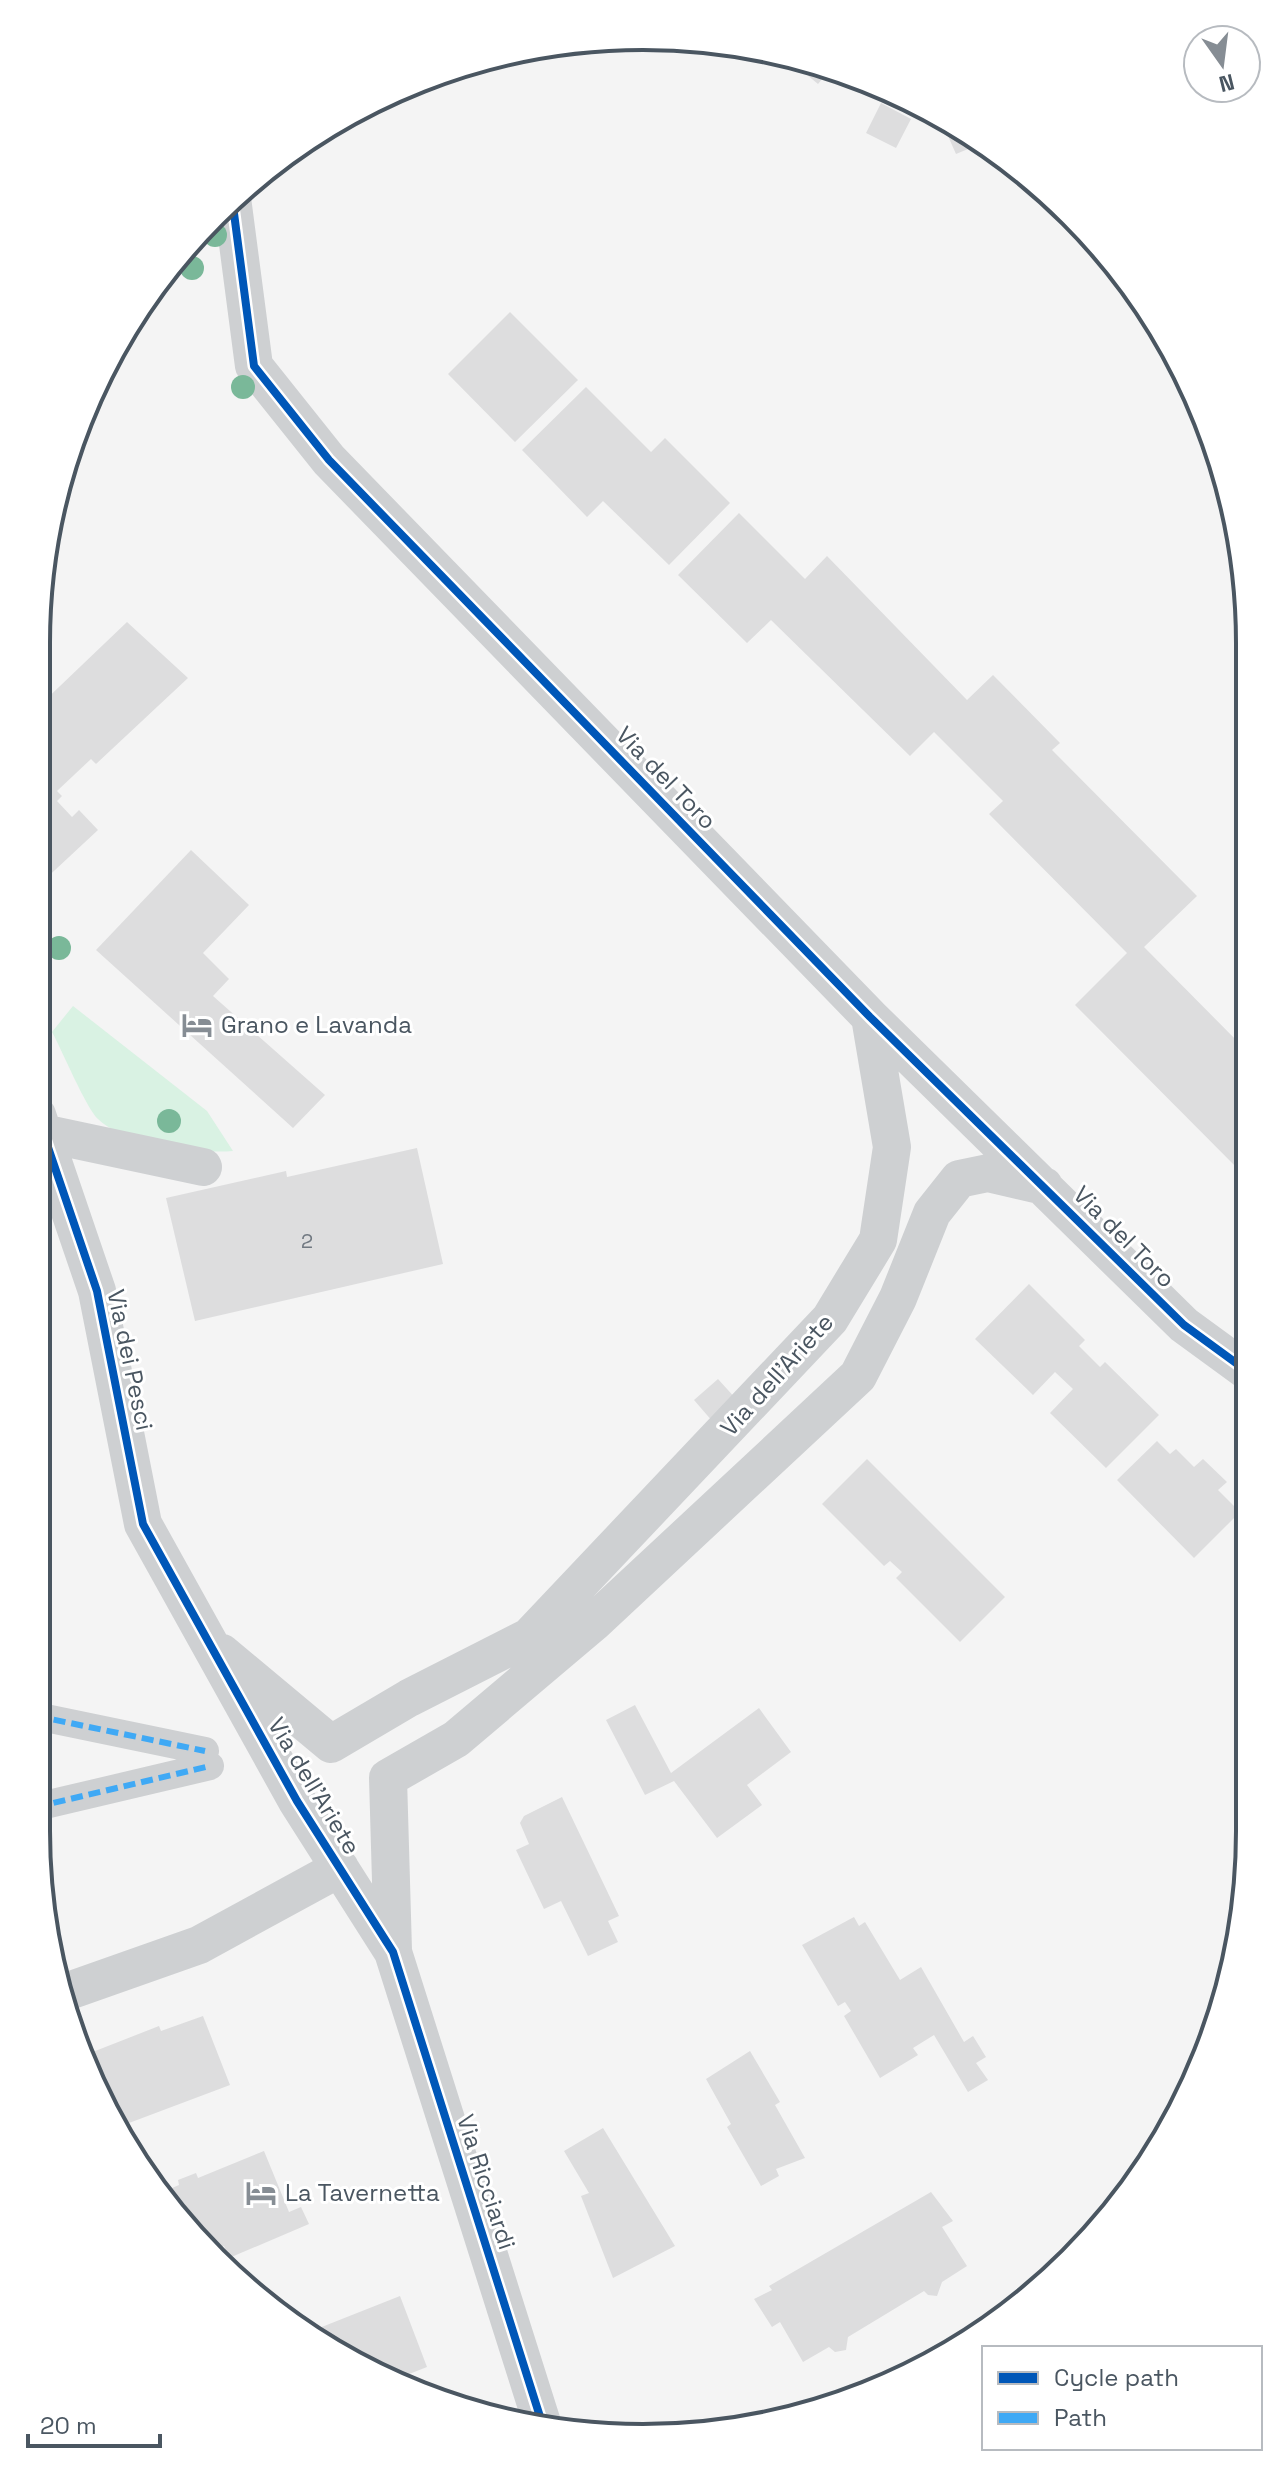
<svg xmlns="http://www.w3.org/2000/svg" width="1286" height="2474" viewBox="0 0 1286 2474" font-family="'Space Grotesk',sans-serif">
<rect width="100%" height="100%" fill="#f4f4f4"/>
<path fill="#d9f2e3" d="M73 1006 207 1111 233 1151C197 1154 125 1145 98 1119 86 1108 62 1050 52 1032Z"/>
<path fill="#ddddde" d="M782 54 801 57 831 68 818 84Z
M881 103 911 119 896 148 866 133Z
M940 118 946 121 980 144 956 154Z
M510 312 578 380 515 442 448 374Z
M586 387 651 452 665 438 730 503 669 565 603 501 587 517 522 450Z
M739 513 805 579 827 556 967 700 993 675 1060 743 1052 750 1197 896 1144 947 1246 1050 1247 1178 1075 1005 1127 953 989 814 1003 801 934 732 910 756 771 620 747 643 678 575Z
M127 622 188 678 96 764 91 759 57 791 62 796 57 801 72 817 79 810 98 830 40 884 37 881V708Z
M191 850 249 905 203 953 229 979 213 996 325 1095 293 1128 96 950Z
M417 1148 443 1264 195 1321 166 1198 286 1171 287 1177Z
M1029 1284 1085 1340 1079 1346 1100 1367 1105 1362 1159 1415 1106 1468 1050 1413 1073 1389 1055 1372 1033 1395 975 1339Z
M37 1304 51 1356 36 1359 37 1344Z
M718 1379 737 1400 713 1422 694 1400Z
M1157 1441 1170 1454 1176 1449 1194 1467 1203 1459 1227 1482 1218 1490 1240 1512 1194 1558 1117 1480Z
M867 1459 1005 1597 960 1642 896 1578 902 1572 890 1561 884 1566 822 1504Z
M635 1705 671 1773 759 1708 791 1752 747 1785 762 1805 717 1838 674 1781 645 1795 606 1720Z
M562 1797 619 1916 608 1921 618 1942 588 1956 561 1901 544 1909 516 1850 529 1844 520 1823 524 1816Z
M854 1917 859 1926 865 1922 900 1980 921 1967 964 2042 973 2036 986 2057 976 2063 988 2080 968 2092 934 2035 913 2048 918 2055 880 2078 844 2016 851 2011 845 2002 838 2006 802 1945Z
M203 2016 230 2085 121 2126 85 2055 159 2026 161 2031Z
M750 2051 780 2102 775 2105 805 2158 776 2169 779 2176 761 2186 727 2127 731 2124 706 2079Z
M603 2128 675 2246 613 2278 581 2196 589 2193 564 2151Z
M264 2151 289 2212 301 2207 309 2224 229 2258 224 2246 214 2250 158 2194 179 2185 178 2180 196 2173 198 2178Z
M931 2192 953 2221 942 2227 967 2266 942 2282 937 2296 928 2295 924 2291 848 2337 846 2350 835 2352 829 2347 803 2362 780 2322 772 2327 754 2299 772 2290 769 2286Z
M400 2296 427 2367 399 2378 304 2334Z"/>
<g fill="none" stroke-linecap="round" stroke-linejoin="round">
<path stroke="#ced0d2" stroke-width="28" d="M36 1716 205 1751
M36 1807 210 1766"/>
<path stroke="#ced0d2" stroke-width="38" d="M232 198 254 366 329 460 870 1017 1184 1325 1247 1371
M37 1115 97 1291 143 1524 297 1801 393 1952 542 2423
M43 1133 203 1167
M222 1653 331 1744 409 1698 529 1637 830 1319 878 1240 892 1147 870 1017
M393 1950 388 1778 456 1739 593 1623 858 1376 898 1298 932 1213 959 1179 988 1173 1044 1186
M63 1993 199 1945 340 1868"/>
<path stroke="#3fa9f5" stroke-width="6" stroke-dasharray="12 6" stroke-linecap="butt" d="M36 1716 205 1751
M36 1807 210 1766"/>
<g stroke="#fff" stroke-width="13">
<path id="cycleway" d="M232 198 254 366 329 460 870 1017 1184 1325 1247 1371
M37 1115 97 1291 143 1524 297 1801 393 1952 542 2423"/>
</g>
<use href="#cycleway" stroke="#0057b8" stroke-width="8"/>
</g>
<g fill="#7ab899">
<circle cx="215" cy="235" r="12"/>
<circle cx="192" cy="268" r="12"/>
<circle cx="243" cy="387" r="12"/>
<circle cx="59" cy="948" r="12"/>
<circle cx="169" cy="1121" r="12"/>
</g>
<defs>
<g id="hotel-bare" transform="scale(2.4)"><path d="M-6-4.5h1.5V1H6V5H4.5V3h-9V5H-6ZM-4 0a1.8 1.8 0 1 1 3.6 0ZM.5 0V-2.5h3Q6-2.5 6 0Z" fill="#868d94" stroke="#fff" stroke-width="2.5" paint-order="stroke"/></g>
</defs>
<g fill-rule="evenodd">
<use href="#hotel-bare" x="197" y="1025"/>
<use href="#hotel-bare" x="261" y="2193"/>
</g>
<g text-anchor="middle" stroke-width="6" stroke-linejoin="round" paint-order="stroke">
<g font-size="20" fill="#707881">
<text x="307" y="1248">2</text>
</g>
<g font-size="24" fill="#4a5661" stroke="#fff">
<text transform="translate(666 778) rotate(46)" y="8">Via del Toro</text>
<text transform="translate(1124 1237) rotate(45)" y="8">Via del Toro</text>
<text transform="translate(130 1360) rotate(78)" y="8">Via dei Pesci</text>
<text transform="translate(777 1375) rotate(-48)" y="8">Via dell'Ariete</text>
<text transform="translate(314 1786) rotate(59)" y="8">Via dell'Ariete</text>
<text transform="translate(486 2182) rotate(72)" y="8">Via Ricciardi</text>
</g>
<g font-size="24" fill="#4a5661" stroke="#fff" text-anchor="start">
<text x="221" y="1033">Grano e Lavanda</text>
<text x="285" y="2201">La Tavernetta</text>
</g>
</g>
<path d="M0 0H1286V2474H0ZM643 50H643A593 593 0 0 1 1236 643V1831A593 593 0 0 1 643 2424H643A593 593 0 0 1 50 1831V643A593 593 0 0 1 643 50Z" fill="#fff" fill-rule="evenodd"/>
<path fill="none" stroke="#4a5661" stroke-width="4" d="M643 50H643A593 593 0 0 1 1236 643V1831A593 593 0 0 1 643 2424H643A593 593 0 0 1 50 1831V643A593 593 0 0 1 643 50Z"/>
<rect x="982" y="2346" width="280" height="104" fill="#ffffff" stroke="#b7bbc0" stroke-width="2"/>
<rect x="998" y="2372" width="40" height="12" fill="#0057b8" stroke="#b7bbc0" stroke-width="2"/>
<text x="1054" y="2386" font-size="24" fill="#4a5661">Cycle path</text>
<rect x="998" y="2412" width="40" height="12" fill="#3fa9f5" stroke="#b7bbc0" stroke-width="2"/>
<text x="1054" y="2426" font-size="24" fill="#4a5661">Path</text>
<g transform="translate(1222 64) rotate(166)"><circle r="38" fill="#ffffff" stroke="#b7bbc0" stroke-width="2"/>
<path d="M0-6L14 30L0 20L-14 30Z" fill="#868d94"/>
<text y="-12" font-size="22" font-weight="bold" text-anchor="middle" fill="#4a5661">N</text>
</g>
<path d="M28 2434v12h132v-12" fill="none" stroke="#4a5661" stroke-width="4"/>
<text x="40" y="2434" font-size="24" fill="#4a5661" stroke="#ffffff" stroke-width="6" paint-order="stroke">20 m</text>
</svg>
